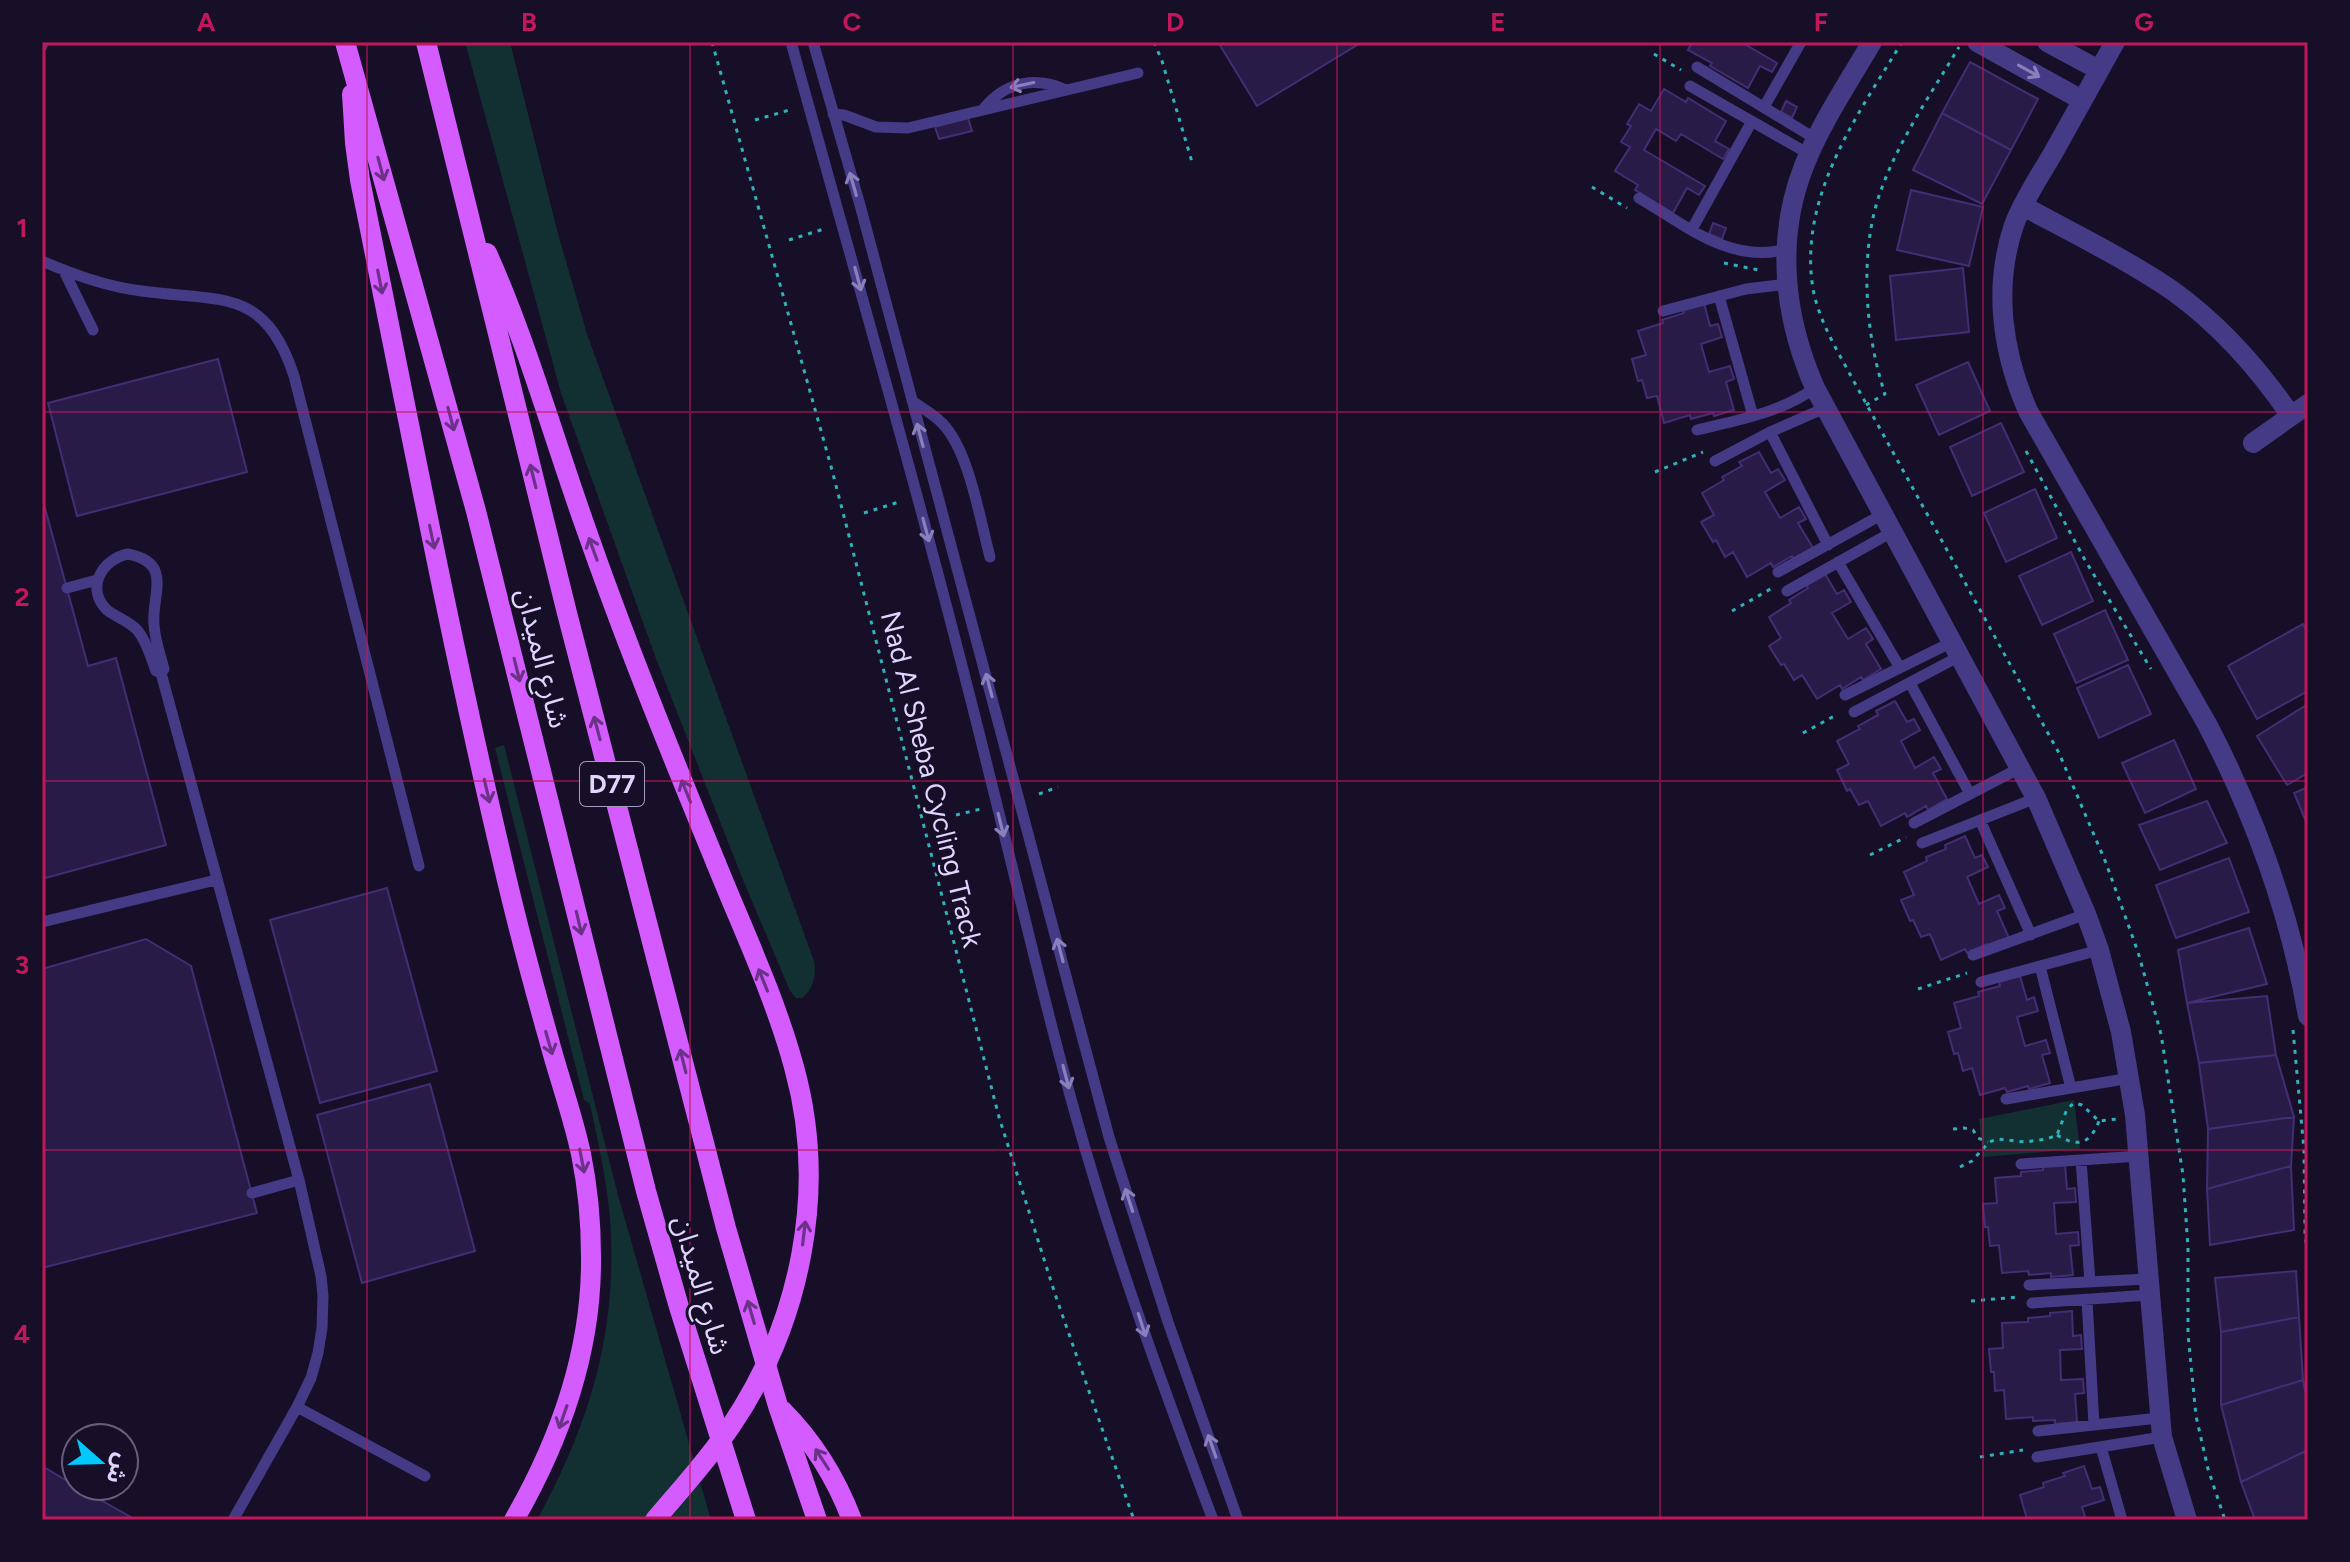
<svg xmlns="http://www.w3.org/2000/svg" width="2350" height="1562" viewBox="0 0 2350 1562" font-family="Figtree,'Noto Sans Arabic',sans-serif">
<rect width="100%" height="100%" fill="#160f27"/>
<path fill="#122f31" d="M465 42H510L557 230 587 334 814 961C817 974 813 990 802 998H796L790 991 741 875 655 656 561 393Z
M504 745 618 1195 711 1520H537C590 1423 618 1331 610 1219 607 1181 598 1142 590 1104L584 1100 495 748Z
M2074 1100 2080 1149 1983 1157 1979 1119Z"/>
<path fill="#291b48" stroke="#432d74" stroke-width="2" d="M1218 42H1362L1257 106Z
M1692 42H1741L1777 63 1772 72 1760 66 1748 88 1710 66 1712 63 1688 50Z
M1970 62 2038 99 2011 150 1942 113Z
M1664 89 1686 102 1688 98 1726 121 1715 141 1729 149 1723 159 1681 134 1676 141 1656 129 1644 150 1705 186 1699 195 1687 188 1673 213 1635 190 1638 185 1615 171 1630 147 1621 142 1631 126 1627 124 1639 104 1651 111Z
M1786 101 1797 107 1792 118 1781 112Z
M1942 113 2011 150 1982 204 1913 170Z
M968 118 972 131 939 139 935 127Z
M1911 190 1983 207 1969 266 1897 250Z
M1713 223 1726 228 1722 239 1709 234Z
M1963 268 1969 332 1896 340 1890 276Z
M1704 303 1710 326 1718 324 1722 337 1701 344 1709 372 1730 366 1734 379 1726 382 1734 410 1714 416 1713 413 1691 419 1690 415 1664 423 1657 396 1647 398 1642 380 1638 381 1632 359 1646 355 1638 331 1663 323 1662 320 1684 313 1682 309Z
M218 359 247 472 77 516 48 403Z
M1968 362 1990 411 1939 435 1916 385Z
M2001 423 2024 472 1972 496 1950 447Z
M1759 452 1771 473 1778 469 1785 480 1765 492 1780 518 1799 507 1806 519 1798 523 1813 548 1794 559 1792 556 1773 567 1771 563 1747 577 1733 552 1725 557 1716 540 1713 542 1701 522 1714 515 1702 493 1724 480 1722 477 1742 466 1739 462Z
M2035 489 2057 538 2006 562 1984 513Z
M42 497 88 666 116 658 166 845 42 879Z
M2071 552 2093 601 2042 625 2019 576Z
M1825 574 1837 594 1844 590 1851 602 1832 613 1848 639 1866 628 1873 639 1866 644 1881 669 1863 680 1861 677 1842 689 1840 685 1817 699 1802 675 1794 680 1784 664 1781 665 1769 646 1781 638 1769 617 1791 603 1789 600 1808 588 1806 585Z
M2105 610 2128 660 2076 683 2054 634Z
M2303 624 2308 633V691L2257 719 2228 666Z
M2128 665 2151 714 2099 738 2077 688Z
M1895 701 1907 722 1914 719 1920 730 1901 741 1915 768 1934 757 1941 769 1933 773 1947 799 1928 810 1926 806 1907 817 1905 813 1881 826 1868 801 1859 805 1850 789 1847 791 1837 770 1849 764 1837 741 1860 729 1858 726 1878 715 1876 711Z
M2308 704V773L2287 785 2257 736Z
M2174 740 2196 789 2145 813 2122 763Z
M2308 787V826L2294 793Z
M2207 801 2227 843 2160 870 2139 825Z
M1965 836 1975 858 1982 855 1988 867 1967 877 1979 904 1999 895 2005 908 1997 911 2009 938 1989 947 1987 944 1967 953 1965 949 1941 960 1930 934 1921 937 1913 920 1910 921 1901 900 1914 895 1904 872 1927 861 1926 857 1946 849 1945 845Z
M2229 858 2249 912 2176 938 2156 885Z
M387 888 437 1071 320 1103 270 920Z
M2249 928 2267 984 2187 1003 2178 950Z
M146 939 191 966 257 1213 42 1268V969Z
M2020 976 2027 1000 2034 997 2038 1011 2017 1017 2025 1046 2046 1040 2050 1053 2042 1055 2050 1083 2029 1089 2028 1086 2007 1092 2005 1088 1980 1095 1972 1068 1963 1071 1958 1053 1954 1054 1948 1032 1961 1028 1954 1003 1979 996 1978 992 2000 986 1999 982Z
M2267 996 2276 1055 2199 1063 2187 1003Z
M2276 1055 2294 1117 2208 1129 2199 1063Z
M430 1084 475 1251 362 1283 317 1115Z
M2294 1117 2291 1166 2207 1189 2208 1129Z
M2065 1164 2067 1189 2075 1188 2076 1202 2054 1203 2056 1234 2078 1232 2079 1245 2070 1246 2073 1275 2051 1277V1273L2029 1275 2028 1271 2002 1273 1999 1245 1990 1246 1988 1227H1985L1983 1204 1997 1203 1995 1178 2021 1176V1172L2043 1170V1166Z
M2291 1166 2294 1230 2210 1245 2207 1189Z
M2296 1271 2299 1317 2221 1332 2215 1278Z
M2072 1311 2073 1336 2081 1335 2082 1349 2060 1350 2061 1380 2083 1379 2084 1393 2075 1394 2077 1422 2055 1424V1420L2033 1421V1417L2006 1419 2004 1390 1995 1391 1994 1372H1991L1989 1349 2003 1348 2002 1323 2028 1322V1318L2050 1316V1313Z
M2299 1317 2303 1380 2221 1405V1332Z
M2303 1380 2308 1405V1450L2241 1482 2221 1405Z
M2308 1450V1520H2255L2241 1482Z
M42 1466 76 1486 136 1520H42Z
M2084 1466 2092 1489 2100 1487 2104 1500 2082 1507 2086 1520H2023L2027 1519 2020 1495 2044 1487 2043 1483 2065 1476 2063 1473Z"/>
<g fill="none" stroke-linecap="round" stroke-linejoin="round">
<path stroke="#2fb2ba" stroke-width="3" stroke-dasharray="4 6" stroke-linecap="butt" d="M712 42 832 470 999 1117 1055 1294 1134 1520
M1154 42 1162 61 1192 162
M1902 42C1857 116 1798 197 1813 289 1819 321 1837 350 1852 378L2059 753 2106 863 2138 952 2161 1034 2183 1175 2188 1248V1334L2196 1416 2208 1469 2225 1520
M1654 54 1681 70
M755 120 793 109
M1592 187 1627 208
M789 240 827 228
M1724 263 1759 270
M1866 405 1885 394C1865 335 1859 252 1880 193 1898 141 1931 94 1959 47
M2026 451 2085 560 2151 669
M1655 472 1703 452
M864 513 899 502
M1732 611 1774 587
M1803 733 1838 714
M1039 794 1058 787
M956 815 981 809
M1870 855 1906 837
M1918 989 1967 973
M2293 1030 2304 1150 2305 1232 2308 1260
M1953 1129 1964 1128 1973 1130 1978 1138 1988 1142
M2057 1135C2078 1148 2090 1144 2099 1121
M1960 1167 1972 1161 1989 1142 1998 1139 2025 1142 2047 1139 2057 1135 2067 1109 2074 1103 2082 1105 2099 1121 2117 1119
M1971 1301 2019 1297
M1980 1457 2023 1450"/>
<path stroke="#453a86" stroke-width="11" d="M791 42C858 285 929 528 989 773 1021 900 1050 1029 1087 1155 1123 1278 1168 1400 1213 1520
M813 42 860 205 1109 1137 1168 1322 1238 1520
M42 46 43 42
M1697 67 1816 139
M1690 86 1809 154
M985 107C1006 82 1036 76 1066 90
M1764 107 1801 42
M833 114 844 115 876 127 908 128 1138 73
M1639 198C1684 224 1731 265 1786 249
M1692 229 1752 121
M42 261C74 275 107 287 142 291 219 302 265 286 294 376L419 866
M64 271 93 330
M1719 296 1753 416
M1663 311 1746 289 1787 284
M912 401C922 408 933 414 942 423 969 450 980 520 990 557
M1697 430C1738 420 1780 413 1815 388
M1770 432 1828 545
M1715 461 1770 432 1825 408
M128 554C174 563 151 595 154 625 155 640 160 654 164 669L161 673 156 671C151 658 147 642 138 631 130 621 117 618 107 610 85 588 102 559 128 554Z
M1838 562 1900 668
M1778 572 1883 514
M67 588 97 580
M1787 591 1892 532
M161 673 299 1180 321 1276 323 1296 322 1328 318 1353 311 1378 297 1407 233 1520
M1910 683 1970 794
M1845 695 1952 642
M1854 712 1960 656
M1980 820 2031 935
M1914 823 2020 768
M1922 843 2036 798
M42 922 216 880
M1973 955 2086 914
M2040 966 2071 1088
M1981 982 2099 950
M2006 1099 2130 1078
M2081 1160 2090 1282
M2021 1164 2140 1156
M252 1193 299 1180
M2029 1285 2148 1279
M2087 1300 2094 1425
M2032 1303 2149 1295
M297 1407 425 1476
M2038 1431 2159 1418
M2101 1447 2122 1520
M2037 1457 2162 1437"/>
<path stroke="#453a86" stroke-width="20" d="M1872 42C1848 83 1821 123 1804 166 1775 240 1784 317 1815 388L2036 798 2086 914 2099 950 2121 1032 2135 1115 2162 1437 2187 1520
M1977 42 2082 100
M2047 42 2099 70
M2115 42C2094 79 2073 117 2052 155 2039 177 2023 201 2014 225 1993 287 2002 352 2028 411L2207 724C2255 816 2290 913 2308 1016
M2023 206C2073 233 2126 259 2173 291 2220 325 2259 369 2291 416
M2253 443 2308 404"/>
<path stroke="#d45cff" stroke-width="20" d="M345 42 476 511 646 1191 679 1307 746 1520
M426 42 567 613 726 1228 778 1406 817 1520
M352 94 355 143 360 180C406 407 449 634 502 859 516 920 532 980 549 1040 559 1078 573 1116 581 1154 588 1188 591 1223 591 1257 592 1351 560 1440 514 1520
M487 253C526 340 552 433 584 523 624 638 670 751 716 863
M782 1410C814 1442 836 1478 852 1520"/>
<path stroke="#d45cff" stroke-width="20" d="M655 1520C681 1489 708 1460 731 1426 801 1322 828 1189 794 1067 775 997 743 930 716 863"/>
</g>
<defs><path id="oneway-shaft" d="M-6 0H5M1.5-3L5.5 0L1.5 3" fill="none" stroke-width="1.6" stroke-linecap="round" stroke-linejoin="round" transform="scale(2)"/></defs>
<g stroke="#8a80bc">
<use href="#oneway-shaft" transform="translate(2029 71) rotate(29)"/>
<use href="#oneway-shaft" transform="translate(1022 85) rotate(168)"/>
<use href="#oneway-shaft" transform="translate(853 184) rotate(-106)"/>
<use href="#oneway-shaft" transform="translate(858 279) rotate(75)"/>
<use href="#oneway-shaft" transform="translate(920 435) rotate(-105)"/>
<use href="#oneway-shaft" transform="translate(926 530) rotate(75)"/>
<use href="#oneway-shaft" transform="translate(989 685) rotate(-105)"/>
<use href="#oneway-shaft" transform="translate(1001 825) rotate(76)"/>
<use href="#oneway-shaft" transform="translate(1060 950) rotate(-105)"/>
<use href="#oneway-shaft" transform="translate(1066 1077) rotate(75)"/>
<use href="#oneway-shaft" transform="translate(1129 1200) rotate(-108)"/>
<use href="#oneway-shaft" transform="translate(1142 1325) rotate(72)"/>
<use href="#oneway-shaft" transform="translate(1212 1446) rotate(-109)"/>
</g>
<g stroke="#6b3288">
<use href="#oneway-shaft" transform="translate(381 169) rotate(75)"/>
<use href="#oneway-shaft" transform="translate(380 282) rotate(79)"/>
<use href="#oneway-shaft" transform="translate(451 419) rotate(75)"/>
<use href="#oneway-shaft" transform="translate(533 476) rotate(-104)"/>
<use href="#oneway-shaft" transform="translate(432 537) rotate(78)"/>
<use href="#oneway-shaft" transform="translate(593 549) rotate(-110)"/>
<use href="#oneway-shaft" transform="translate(517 670) rotate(76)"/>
<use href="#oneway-shaft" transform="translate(597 728) rotate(-105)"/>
<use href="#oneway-shaft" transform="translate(487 791) rotate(77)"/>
<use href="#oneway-shaft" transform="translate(686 791) rotate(-112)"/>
<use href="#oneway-shaft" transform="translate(579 923) rotate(77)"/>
<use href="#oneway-shaft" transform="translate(763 980) rotate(-112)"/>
<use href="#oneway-shaft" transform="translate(549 1043) rotate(74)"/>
<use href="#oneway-shaft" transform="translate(683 1061) rotate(-104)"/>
<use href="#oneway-shaft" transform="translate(582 1161) rotate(79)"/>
<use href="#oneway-shaft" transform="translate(804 1233) rotate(-83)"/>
<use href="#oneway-shaft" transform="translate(751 1312) rotate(-106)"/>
<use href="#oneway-shaft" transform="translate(563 1417) rotate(109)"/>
<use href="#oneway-shaft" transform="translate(822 1459) rotate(-123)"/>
</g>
<path fill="none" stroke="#c2185b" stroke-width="2" stroke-opacity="0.55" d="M367 42V1520M690 42V1520M1013 42V1520M1337 42V1520M1660 42V1520M1983 42V1520M42 412H2308M42 781H2308M42 1150H2308"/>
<g text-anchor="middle" stroke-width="6" stroke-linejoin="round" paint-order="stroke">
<rect fill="#160f27" stroke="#a39abe" stroke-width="2" x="580" y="762" width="64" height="44" rx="6"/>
<g font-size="26" font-weight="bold" fill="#dfd5ff">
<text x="612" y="793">D77</text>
</g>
<g font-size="28" fill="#dfd5ff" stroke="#160f27">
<text transform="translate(543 658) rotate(76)" y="10">شارع الميدان</text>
<text transform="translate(932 779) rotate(76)" y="10">Nad Al Sheba Cycling Track</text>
<text transform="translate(702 1285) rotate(74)" y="10">شارع الميدان</text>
</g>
</g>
<rect width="2350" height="1562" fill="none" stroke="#160f27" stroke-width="88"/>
<g transform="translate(100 1462) rotate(110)"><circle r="38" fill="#160f27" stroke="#665e7d" stroke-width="2"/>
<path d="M0-6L14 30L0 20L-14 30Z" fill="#01c9ff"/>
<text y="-12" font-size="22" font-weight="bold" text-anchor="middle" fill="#dfd5ff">ش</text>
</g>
<rect x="44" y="44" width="2262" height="1474" fill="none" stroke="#c2185b" stroke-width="3"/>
<g font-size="26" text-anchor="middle" font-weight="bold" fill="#c2185b">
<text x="206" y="31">A</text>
<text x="529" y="31">B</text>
<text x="852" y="31">C</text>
<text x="1175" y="31">D</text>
<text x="1498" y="31">E</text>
<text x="1821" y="31">F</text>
<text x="2144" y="31">G</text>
<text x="22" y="237">1</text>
<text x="22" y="606">2</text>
<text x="22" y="974">3</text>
<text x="22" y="1343">4</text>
</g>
</svg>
